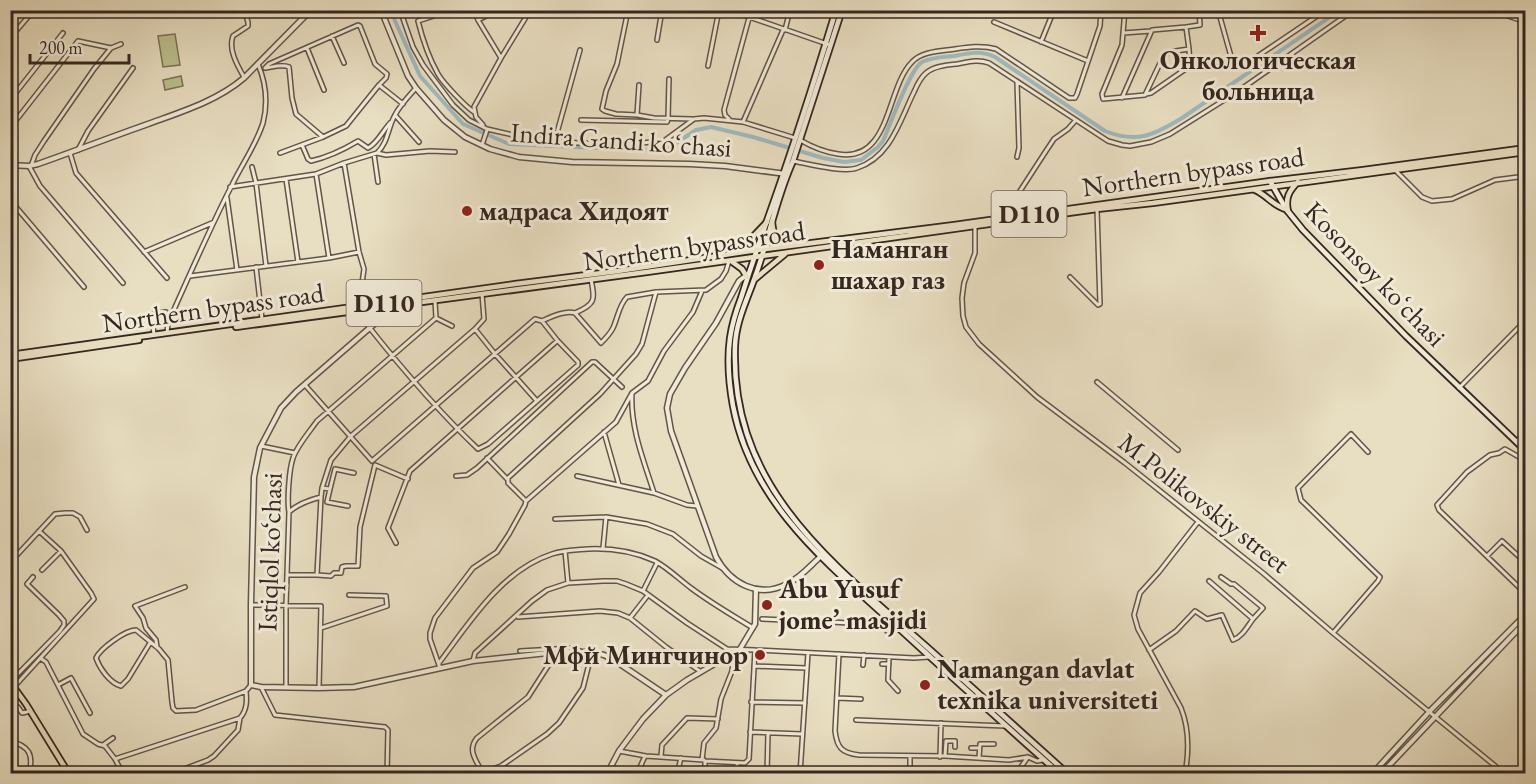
<svg xmlns="http://www.w3.org/2000/svg" width="1536" height="784" viewBox="0 0 1536 784" font-family="'EB Garamond',serif">
<rect width="100%" height="100%" fill="#e8dec1"/>
<filter id="stains"><feTurbulence type="fractalNoise" baseFrequency=".00333" numOctaves="4"/><feColorMatrix values="0 0 0 0 .2 0 0 0 0 .09 0 0 0 0 .02 0 0 0 .5 -.17"/></filter>
<radialGradient id="worn" r=".72"><stop offset=".6" stop-color="#630" stop-opacity="0"/><stop offset="1" stop-color="#630" stop-opacity=".3"/></radialGradient>
<path fill="#bcc08e" stroke="#797457" stroke-width="1.5" d="M175 34 180 65 163 67 158 36Z
M181 76 183 86 165 90 163 80Z"/>
<g fill="none" stroke-linecap="round" stroke-linejoin="round">
<path stroke="#9eb9bf" stroke-width="4" d="M392 10 395 21 420 76 463 124 509 144 664 151 696 130 711 127 753 137 823 158 844 162 861 160 878 147 883 141C890 125 910 69 922 62 932 57 944 57 954 56 969 53 981 50 995 57L1105 131C1137 144 1154 135 1182 118L1340 10"/>
<g stroke="#625548" stroke-width="6">
<path id="minor" d="M244 10 248 22V26L233 36C228 49 237 65 244 77
M400 10 413 47 423 65 453 105 469 120 487 129 522 137 578 143 629 144 664 141 694 119 704 118 743 122 795 138
M474 10 478 20
M628 10 617 64 606 91 602 109 605 111 616 114 637 115 654 118 692 119
M729 10 830 45
M877 10 881 12
M1125 10 1122 45 1102 94 1103 99 1145 95 1163 57 1169 52 1189 49 1186 27 1200 25 1199 10
M1218 10 1232 60 1236 65 1252 60 1326 10
M440 14 418 21C422 37 430 60 438 74 443 83 466 107 474 112
M1508 16 1526 22
M994 22 1088 61
M785 30 790 10
M1123 33 1151 31
M332 36 344 63
M10 38 34 10
M657 40 662 10
M1041 42 1054 10
M307 48 324 90
M501 58 526 17
M708 66 719 10
M265 68 269 64 358 25 360 26 375 64 387 74 386 78 379 85
M266 68C273 67 282 64 289 67L292 98 296 114 323 137
M1146 94 1151 93 1190 66 1189 49
M1122 98 1152 30 1186 27
M10 100 63 33
M395 115 419 142
M637 115 639 85
M729 119 725 115 724 110 749 18
M581 120 667 122 668 119 669 79
M743 122 783 30
M483 125 476 117 474 107 501 58 478 20 498 10
M10 128 78 41 111 48
M555 140 580 50
M800 140C812 147 824 152 838 154 891 163 886 88 912 62 922 51 941 51 955 49 968 47 982 45 996 49L1069 98H1075L1077 94 1100 26 1101 10
M302 145 308 159 311 161C329 157 343 150 358 141L368 148C378 143 383 130 391 122
M482 145 487 130
M78 150 88 131 133 68
M70 153 76 173 167 278
M280 153 323 137 346 126 379 85 403 104
M377 153 386 155 430 151 455 152
M374 154 378 182
M1017 157 1019 148 1017 82
M793 161C809 164 843 173 857 168 891 157 900 120 914 92 917 85 920 78 926 73 934 66 947 65 957 64 968 62 978 59 989 63L1108 141 1122 145 1130 146 1151 142 1170 134 1237 92 1354 10
M344 163 359 252 364 269 359 305
M29 166 40 186 123 283
M31 166 35 155 44 141 94 69 111 48 121 44
M252 167 256 183 266 266
M1396 171 1422 197 1432 201 1452 199 1495 180 1526 176
M316 174 329 258
M286 179 298 262
M230 187 316 174 344 163 377 153C388 143 388 127 395 115 400 105 409 96 416 88
M227 198 237 270
M10 200 84 287
M1019 204 1020 191 1046 151 1054 139 1068 129 1075 121
M1020 207 1021 215
M975 226V253L964 283 962 298 963 316 966 327 979 344 1037 397 1125 463 1263 573 1333 633 1505 774
M10 247 14 251
M144 252 212 223
M256 267 262 319
M190 276 329 258 359 252
M1070 277 1098 305 1100 304 1097 209
M575 313 601 343C606 338 610 334 613 328 618 317 619 305 627 297L656 292 706 290 721 279 726 271 729 261
M436 318 452 326
M369 327C403 370 439 412 478 449L488 444 578 365V362L557 340 542 321C551 317 565 310 575 313 596 304 595 300 591 279
M475 329 495 354 537 401
M167 333 168 323C189 276 209 230 232 185 242 164 256 145 263 123 268 103 266 83 258 64
M154 335 152 314 166 312
M1097 382 1178 450
M305 385 372 461
M1459 388 1520 326 1526 319
M632 393C630 428 644 461 654 493
M604 432 619 485
M1516 442 1526 431
M261 446 295 453
M487 458 508 480
M372 461 535 319 542 321
M1526 461 1505 449 1499 453 1490 455 1467 472 1437 505 1439 510 1526 594
M456 476 467 475 477 468 592 362H595L622 387
M577 476 654 493 687 505 697 506
M322 488 330 489 335 469 354 473
M330 489 327 502 348 506
M526 501 616 422 632 393 648 381 664 351 693 312 702 291
M289 512C298 504 309 500 321 497
M555 519 606 517 647 524 673 534 701 556 722 568
M39 531 61 551
M396 543 388 528 410 471 557 341
M603 548 606 517
M565 551 568 583
M1487 556 1502 541 1526 563
M10 557 17 555 55 514 65 513H73L80 517 87 530
M10 573 15 593
M287 575H317L321 497 322 488 331 460 351 436 475 329 484 319 482 294
M317 575 331 576 334 573H341L342 567 346 566H358L360 527 375 465 408 479
M1221 577 1231 584H1234L1262 607 1263 608 1253 619
M643 591 657 563
M251 605 321 606 319 688
M518 617 600 611 618 613 630 618 666 647 701 672
M630 618 648 595
M762 619 874 624H881L891 620
M321 628 387 606 386 596 349 595
M887 631V623
M1333 633 1378 581 1380 577 1301 500 1298 488 1351 434 1368 452
M150 643 128 679 121 686C110 683 100 669 96 658 100 649 125 630 136 630L159 649 168 660 172 702 173 708 176 711 196 710 246 691
M157 647 156 640 146 628 143 618 135 606 185 587
M1149 650 1176 631 1195 611 1207 619 1222 615 1233 640C1242 637 1247 627 1253 619L1209 581
M520 651 573 648 580 651
M839 654 835 731C837 748 842 753 859 755L945 756 1009 760 1028 757 1037 761 1043 760
M889 657 888 680 898 691
M40 658 46 662 83 734 98 744 105 746 115 759 123 774
M473 661 475 653 532 601 547 590 568 583 603 581H617L626 584 643 591 687 623 727 649 755 650 914 658 929 657
M439 663C469 623 502 570 552 554 564 550 576 550 588 549 612 548 633 551 655 561 668 568 679 579 691 588 711 603 732 615 753 628
M882 664H889
M863 665 864 655
M754 666 806 668
M440 668 430 639V633L435 618 473 568 497 552 509 534 525 505 526 501 508 483V478L600 394 636 354 642 344 656 292
M10 682 60 631 64 625V621L59 615 27 584 33 577
M58 685 71 678 90 713
M14 687 94 599 91 593 61 551 42 570
M261 687 275 715 385 727 388 730 387 774
M286 687V606L289 512C287 500 289 470 293 458 297 446 310 431 317 421L436 318 435 301
M837 698 861 699
M751 702 805 703
M10 703 18 707 22 713 27 712 30 710
M10 710H11
M856 720 1005 726
M750 732 802 734
M10 741C29 746 34 754 29 774
M103 745 113 738
M971 748H979
M619 751 646 756 704 760
M661 756 662 745 687 718 718 719
M945 756 946 741H955V747
M940 757 941 723
M979 758 980 744H994
M115 759 240 718C247 710 247 701 246 691L251 685
M702 760 704 743 716 728 721 699 732 671 734 653
M10 767 19 769 24 774
M1021 767 1028 774
M482 772C476 760 467 750 477 738L528 697 557 652
M171 774 208 760 214 756 238 730 240 718
M480 774 501 766 547 734 559 723 583 688 589 664V652
M637 774 645 756
M677 774 681 758
M705 774V761L745 763 749 759 755 650
M737 774V763
M767 774 768 733
M800 774 808 653
M910 774V756
M1018 774V771L1028 757
M1185 774C1189 752 1189 728 1181 708L1138 629 1134 615 1140 593 1159 572 1198 522"/>
</g>
<g stroke="#625548" stroke-width="7">
<path id="tertiary" d="M381 10 408 76 416 88 444 120 465 137 490 149 519 157 572 162 690 164 725 166 786 174
M10 165 29 166 38 164C75 151 111 137 148 124 181 112 217 101 244 78L311 10
M747 277H744L739 281 716 323 685 368 670 394 667 408 671 431 716 557C730 583 758 599 787 584 800 578 810 566 820 557
M390 306 388 312 296 392 281 408 260 448 254 477 251 604V685L261 687 319 688 354 687 473 661 557 652H589L604 655 614 660 666 695
M607 774 619 751 643 719 666 695 687 680 740 649 755 624 756 589
M1372 774 1429 712 1526 614
M1381 774 1526 621"/>
</g>
<g stroke="#362720" stroke-width="8">
<path id="secondary" d="M836 10C815 79 793 148 769 215 759 243 750 270 741 298 736 311 732 324 730 338 727 360 729 384 733 406 752 507 832 567 903 632 955 680 1007 727 1060 774
M842 10 793 161C776 198 769 239 755 277 747 300 736 321 735 346 730 488 831 562 927 647 974 689 1021 732 1068 774
M1270 181 1286 209 1303 230 1406 336 1526 451"/>
</g>
<g stroke="#362720" stroke-width="8">
<path id="primary" d="M1255 190C1267 195 1273 206 1286 209
M1288 211C1285 198 1289 191 1298 182
M772 221C773 233 775 241 786 246
M733 252 747 243 767 222
M731 261 742 269 747 277
M755 279 785 254
M236 327 647 272 1097 209 1153 203 1526 152
M10 355 515 284 618 271 757 250 954 225 1270 181 1363 170 1526 148
M10 359 139 340
M10 682 26 704 69 774"/>
</g>
<use href="#minor" stroke="#f0ead7" stroke-width="3"/>
<use href="#tertiary" stroke="#f0ead7" stroke-width="4"/>
<use href="#secondary" stroke="#f0ead7" stroke-width="4.5"/>
<use href="#primary" stroke="#e8dec1" stroke-width="4.5"/>
</g>
<g fill="#8f2418" stroke="#f0ead7" stroke-width="2">
<path d="M1255 24h6v6h6v6h-6v6h-6v-6h-6v-6h6z"/>
<circle cx="467" cy="211" r="6"/>
<circle cx="819" cy="265" r="6"/>
<circle cx="767" cy="605" r="6"/>
<circle cx="760" cy="655" r="6"/>
<circle cx="925" cy="685" r="6"/>
</g>
<g text-anchor="middle" stroke-width="6" stroke-linejoin="round" paint-order="stroke">
<g fill="#f0ead7" stroke="#6e6257" stroke-width="1.5">
<rect x="991.5" y="191" width="75" height="46" rx="4.5"/>
<rect x="346.5" y="280" width="75" height="46" rx="4.5"/>
</g>
<g font-size="26" font-weight="bold" fill="#362720">
<text x="1029" y="223">D110</text>
<text x="384" y="312">D110</text>
</g>
<g font-size="27" font-weight="bold" fill="#362720" stroke="#f0ead7" text-anchor="start">
<text x="1258" y="69" text-anchor="middle">Онкологическая<tspan x="1258" dy="31">больница</tspan></text>
<text x="479" y="220">мадраса Хидоят</text>
<text x="831" y="258">Наманган<tspan x="831" dy="31">шахар газ</tspan></text>
<text x="779" y="598">Abu Yusuf<tspan x="779" dy="31">jome’ masjidi</tspan></text>
<text x="748" y="664" text-anchor="end">Мфй Мингчинор</text>
<text x="937" y="678">Namangan davlat<tspan x="937" dy="31">texnika universiteti</tspan></text>
</g>
<g font-size="27" fill="#362720" stroke="#f0ead7">
<text transform="translate(621 140) rotate(4)" y="9">Indira Gandi koʻchasi</text>
<text transform="translate(1193 172) rotate(-8)" y="9">Northern bypass road</text>
<text transform="translate(694 246) rotate(-8)" y="9">Northern bypass road</text>
<text transform="translate(1375 274) rotate(46)" y="9">Kosonsoy koʻchasi</text>
<text transform="translate(213 308) rotate(-8)" y="9">Northern bypass road</text>
<text transform="translate(1204 503) rotate(38)" y="9">M.Polikovskiy street</text>
<text transform="translate(270 552) rotate(-88)" y="9">Istiqlol ko‘chasi</text>
</g>
</g>
<rect width="1536" height="784" fill="none" stroke="#e8dec1" stroke-width="36"/>
<rect x="12" y="12" width="1512" height="760" fill="none" stroke="#362720" stroke-width="3"/>
<rect x="18" y="18" width="1500" height="748" fill="none" stroke="#362720" stroke-width="1.5"/>
<path d="M30 54v9h99v-9" fill="none" stroke="#362720" stroke-width="3"/>
<text x="39" y="54" font-size="18" fill="#362720" stroke="#f0ead7" stroke-width="4.5" paint-order="stroke">200 m</text>
<rect width="100%" height="100%" filter="url(#stains)"/>
<rect width="100%" height="100%" fill="url(#worn)"/>
</svg>
